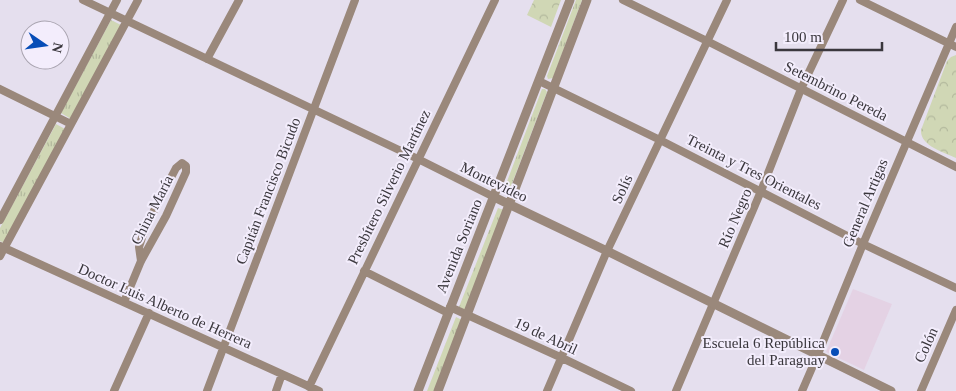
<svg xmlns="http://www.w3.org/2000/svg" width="956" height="391" viewBox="0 0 956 391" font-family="Georgia,serif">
<defs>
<pattern id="grass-tufts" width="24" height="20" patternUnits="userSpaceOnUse" patternTransform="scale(1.25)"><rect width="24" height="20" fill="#d0d7b5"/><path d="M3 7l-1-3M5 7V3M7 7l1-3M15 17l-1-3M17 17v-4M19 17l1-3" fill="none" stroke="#b3b99d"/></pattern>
<pattern id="park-crowns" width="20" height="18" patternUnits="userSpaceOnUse" patternTransform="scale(1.25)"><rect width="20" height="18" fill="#d0d7b5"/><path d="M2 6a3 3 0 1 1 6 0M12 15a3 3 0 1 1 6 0" fill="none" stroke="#b3b99d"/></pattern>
</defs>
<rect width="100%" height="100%" fill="#e5dfee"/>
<path fill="#e4d2e4" d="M853 289 892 304 864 370 826 352Z"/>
<path fill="url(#grass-tufts)" d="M576 0H582L553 78 548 79 547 76Z
M111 20 121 25 71 119 61 113Z
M542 89H545L547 92 508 194 503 192Z
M56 124 65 129 4 243 0 241V228Z
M498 208 504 210 465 310 459 307Z
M456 317 462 320 435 391H427Z"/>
<path fill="url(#park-crowns)" d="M534 0H561L551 27 527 15Z
M956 55V158C944 152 920 146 921 130L947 61 951 57Z"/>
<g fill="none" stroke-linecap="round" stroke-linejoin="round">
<path stroke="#9a887b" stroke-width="8" d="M83 0 418 159 494 197
M623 0 707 41 956 167
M860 0 956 47
M207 59 239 0
M539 81 660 140 863 244 956 288
M0 89 71 124
M0 220 117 0
M0 246 319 391
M0 256 138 0
M364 271 448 313
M124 302 141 261 166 216 186 172V166L182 163 176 168 145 228 139 247 141 261
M450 307 560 357 631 391
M309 387 495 0
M114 391 149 313
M207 391 355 0
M276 391 282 374
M547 391 607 251 727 0
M676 391 761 191 801 89 843 0
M802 391 818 354 863 244 956 27
M921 391 956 310"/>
<path stroke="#9a887b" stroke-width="9" d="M494 197 607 251 891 391
M418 391 570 0
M438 391 587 0"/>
</g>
<circle fill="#074db7" stroke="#f3edfc" stroke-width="2" cx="835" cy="352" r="5"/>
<g text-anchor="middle" stroke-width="4" stroke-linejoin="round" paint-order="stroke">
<g font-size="15" fill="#3a373d" stroke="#f3edfc">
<text transform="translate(836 91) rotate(27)" y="5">Setembrino Pereda</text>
<text transform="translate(754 172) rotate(27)" y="5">Treinta y Tres Orientales</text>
<text transform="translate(494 182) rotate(26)" y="5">Montevideo</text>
<text transform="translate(389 187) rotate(-64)" y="5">Presbítero Silverio Martínez</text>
<text transform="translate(622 189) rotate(-65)" y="5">Solís</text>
<text transform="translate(268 191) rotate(-69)" y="5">Capitán Francisco Bicudo</text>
<text transform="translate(865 203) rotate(-67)" y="5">General Artigas</text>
<text transform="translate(152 210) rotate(-63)" y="5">China María</text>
<text transform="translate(735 218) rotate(-67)" y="5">Río Negro</text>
<text transform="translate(459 246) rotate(-68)" y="5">Avenida Soriano</text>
<text transform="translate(165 306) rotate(24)" y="5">Doctor Luis Alberto de Herrera</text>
<text transform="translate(546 336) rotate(25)" y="5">19 de Abril</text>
<text transform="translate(926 345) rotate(-66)" y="5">Colón</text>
</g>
<g font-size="15" fill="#3a373d" stroke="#f3edfc" text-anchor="end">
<text x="825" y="348">Escuela 6 República<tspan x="825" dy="17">del Paraguay</tspan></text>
</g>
</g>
<g transform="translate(45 45) rotate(103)"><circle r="24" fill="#f3edfc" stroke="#a9a4b0"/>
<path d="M0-4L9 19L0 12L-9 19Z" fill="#074db7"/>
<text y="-8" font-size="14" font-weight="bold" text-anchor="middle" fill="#3a373d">N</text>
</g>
<path d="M776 42v8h106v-8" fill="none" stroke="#3a373d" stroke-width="2.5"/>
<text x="784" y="42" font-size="15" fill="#3a373d" stroke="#f3edfc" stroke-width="4" paint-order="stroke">100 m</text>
</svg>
